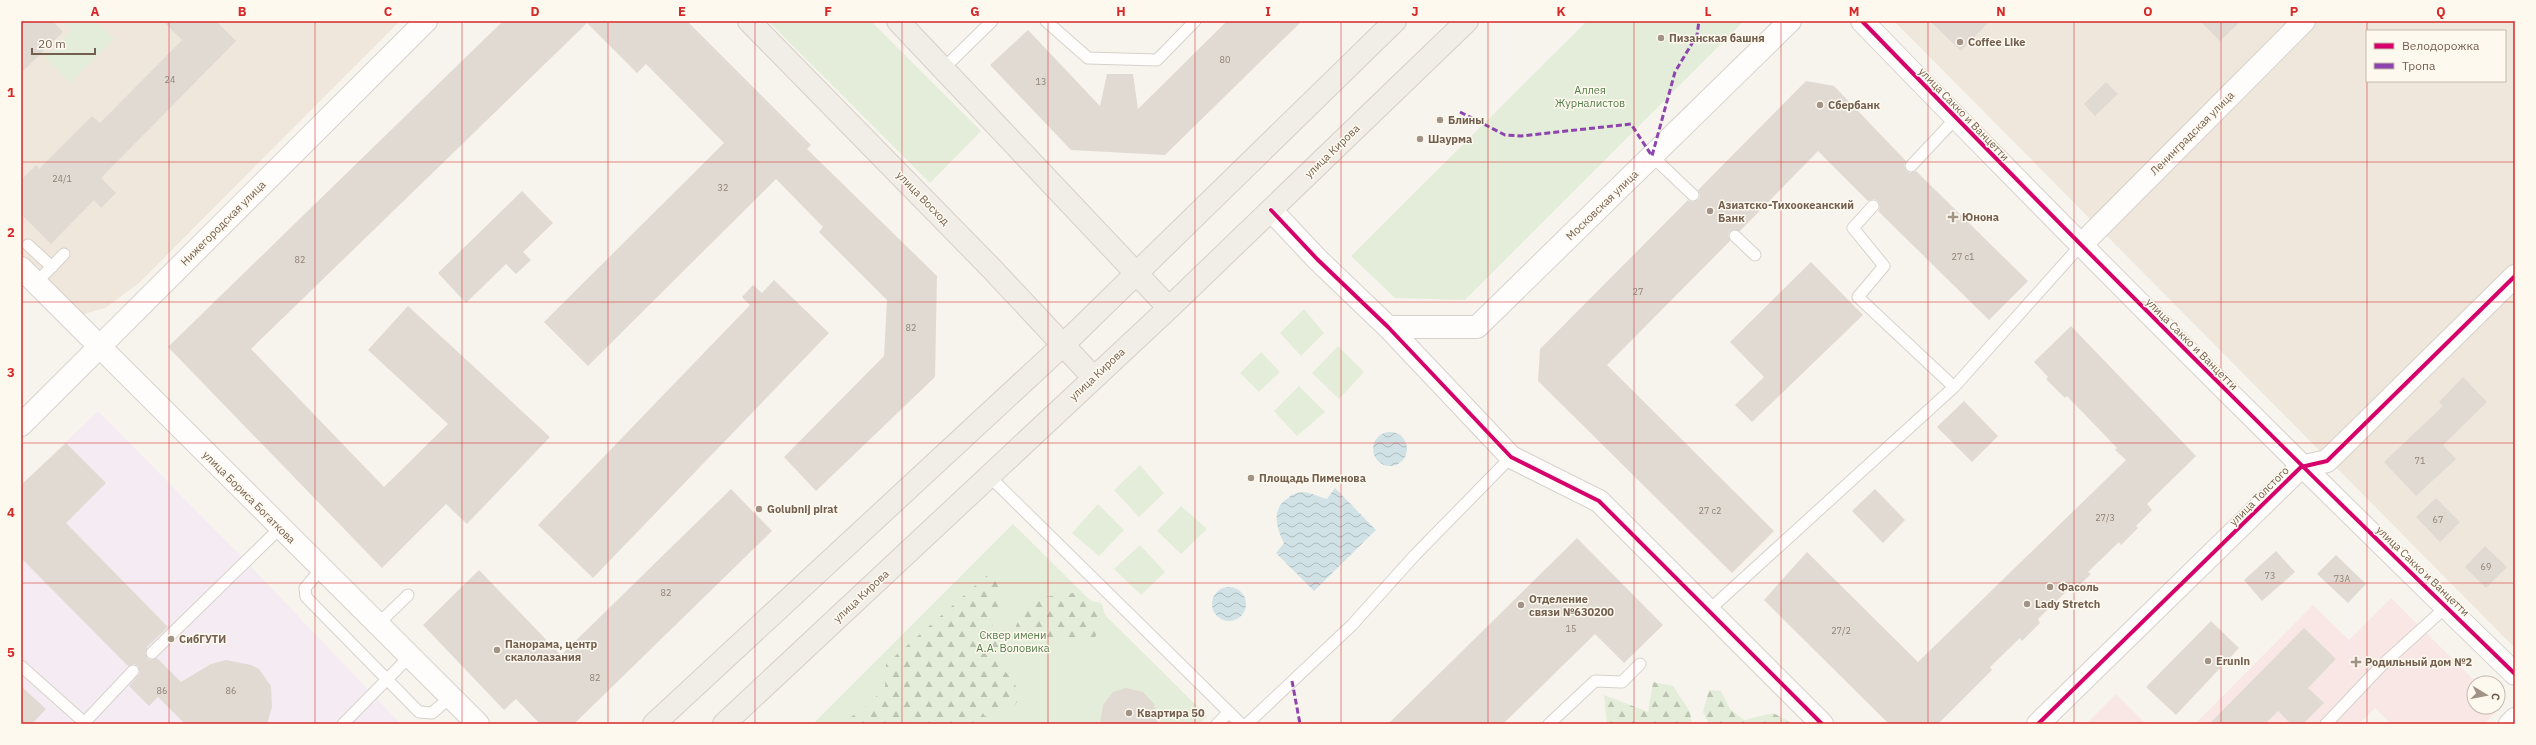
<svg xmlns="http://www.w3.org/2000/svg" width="2536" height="745" viewBox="0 0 2536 745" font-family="'IBM Plex Sans',sans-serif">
<defs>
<pattern id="forest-firs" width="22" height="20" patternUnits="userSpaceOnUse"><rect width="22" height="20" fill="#e3edd9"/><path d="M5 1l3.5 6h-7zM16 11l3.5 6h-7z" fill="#bcc3b2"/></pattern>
<pattern id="water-waves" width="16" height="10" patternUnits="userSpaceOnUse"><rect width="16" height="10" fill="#d0e2e6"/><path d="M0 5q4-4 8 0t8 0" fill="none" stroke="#adbabd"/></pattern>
</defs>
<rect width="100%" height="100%" fill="#f7f4ed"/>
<path fill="#efe7db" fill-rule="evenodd" d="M21 21H400L139 283 105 308 84 314 75 312 21 256Z
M1894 21H2515V648ZM2367 31H2505V81H2367Z"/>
<path fill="#f4ecf2" d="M98 411 239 554 401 724H21V485Z"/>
<path fill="#f8e7e5" d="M2391 598 2477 683H2474V707H2498V704L2501 707 2484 724H2391L2375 708 2359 724H2195L2313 605 2349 640Z
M2116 694 2146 724H2086Z"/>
<path fill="#e3edd9" d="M62 21H96L114 39 70 83 45 58 71 31Z
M768 21H871L981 131 930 183Z
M1587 21H1744L1465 300 1395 298 1351 256Z
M1304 309 1324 333 1301 356 1280 333Z
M1338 346 1364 372 1339 399 1312 373Z
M1261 352 1280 372 1259 392 1240 373Z
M1299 386 1325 412 1297 436 1274 411Z
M1140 465 1164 493 1139 517 1114 490Z
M1098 504 1124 530 1099 556 1072 533Z
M1181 506 1207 529 1181 554 1157 531Z
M1013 524 1207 716 1199 724H813Z
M1140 545 1165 572 1141 595 1114 569Z"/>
<path fill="url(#forest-firs)" d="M993 570C1003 595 1000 608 990 632L1000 645 997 662 1015 683 1018 701 1010 711H996L990 705 980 707 984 715 992 721 991 724H938L910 719 904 724H841L868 705 885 687 886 664Z
M1081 592 1087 600 1101 603 1106 617 1095 637 1076 641 1019 636 1016 626 1028 599Z
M1653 682 1673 686 1690 712 1692 724H1607L1604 695 1648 712Z
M1709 690 1721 691 1730 709 1744 720 1773 713 1794 724H1709L1703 712Z"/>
<path fill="url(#water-waves)" d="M1373 449a17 17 0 1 1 34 0a17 17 0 1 1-34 0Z
M1335 488 1376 530 1314 591 1276 553 1284 543C1276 527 1271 509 1288 498 1291 495 1298 492 1302 492 1310 492 1319 497 1327 499Z
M1212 604a17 17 0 1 1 34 0a17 17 0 1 1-34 0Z"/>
<path fill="#e0dad3" d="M21 21H53L63 32 21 73Z
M163 21H216L236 41 101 178 116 193 101 208 94 200 51 244 21 214V180L36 165 39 169 92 116 100 123 182 40Z
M503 21H687L811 145 807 149 937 276 935 377 816 491 784 457 884 356 887 300 819 232 823 227 776 179 588 366 544 322 724 143 646 64 637 73 587 23 251 349 384 487 448 424 368 350 408 306 550 437 467 524 446 504 382 568 168 347Z
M1227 21H1302L1165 155 1071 150 990 65 1028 30 1100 106 1107 74H1133L1138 109Z
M1930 21H1990L1961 51Z
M2200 21H2241L2220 41Z
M1806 81 1834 86 1906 161 1904 165 1906 171 1910 173 1916 171 2028 281 1989 320 1878 211 1880 207 1878 201 1874 199 1868 201 1818 151 1740 231H1730L1728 235 1730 241 1607 365 1774 531 1732 573 1538 381 1540 349 1688 200 1692 202 1698 200 1700 196 1698 190Z
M2106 82 2118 94 2095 116 2084 104Z
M522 191 553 223 523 252 531 260 516 274 506 264 466 303 438 273Z
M1811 262 1863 315 1752 422 1735 405 1764 377 1730 342Z
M774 280 829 333 593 578 538 525 750 305 742 297 753 285 762 293Z
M2071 326 2196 456 2147 504 2152 510 2136 526 2138 528 2121 545 2119 542 2088 572 2091 574 2072 592 2069 589 2038 619 2040 623 2022 641 2020 638 1990 667 1992 670 1938 724H1889L1764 600 1807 552 1918 662 2126 460 2115 450 2117 448 2067 396 2065 398 2046 379 2048 377 2034 362Z
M2463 377 2487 402 2443 445 2456 459 2416 496 2384 462 2443 406 2439 402Z
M1964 401 1998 436 1972 462 1937 427Z
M66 443 106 483 66 523 168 627 147 647V658L150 660 157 658 181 682 211 664 226 660 251 665 259 669 271 686 272 707 267 724H185L158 697 149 706 129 686 140 673 138 666 134 664 128 666 21 558V485Z
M731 489 772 531 574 724H540L516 699 504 710 423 625 479 570 561 655Z
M1875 489 1905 520 1883 543 1852 511Z
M2436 498 2460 522 2440 542 2416 517Z
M1577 538 1663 625 1624 663 1595 634 1503 724H1388Z
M2485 546 2507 567 2486 588 2465 567Z
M2276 551 2295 572 2262 601 2244 580Z
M2336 555 2366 584 2348 603 2317 574Z
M2211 621 2239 648 2176 715 2146 687Z
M2304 628 2336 659 2308 688 2324 703 2303 724H2291L2278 711 2265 724H2209Z
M21 686 46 709 32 724H21Z
M1126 688 1143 692 1154 704 1158 724H1100L1103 705 1113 692Z"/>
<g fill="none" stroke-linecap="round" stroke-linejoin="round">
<g stroke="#d6d1cb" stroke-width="13">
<path id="service" d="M1046 21 1088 58 1157 60 1195 21
M944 68 992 21
M1652 156 1693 195
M1911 166 1956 118
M1873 206 1853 228 1884 266 1858 297 1954 387
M1735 236 1755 255
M28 245 52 267
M36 283 64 254
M989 476 1241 724
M321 569 305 588 306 597 419 712 432 713 452 696
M1709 610 1954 387 2080 246
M377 625 408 595
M152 653 280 528
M21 666 86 724
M84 723 133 671
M343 724 410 656
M1217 724 1229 712
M1247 724 1352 625 1415 555 1511 457
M1549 724 1595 681 1622 682 1640 664
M2326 724 2381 666 2446 607"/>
</g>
<g stroke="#d6d1cb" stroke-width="24">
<path id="minor" d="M1862 21C2076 242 2294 460 2515 674
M1271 210 1317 259 1388 327 1511 457 1599 501 1822 724
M2080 246 2304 21
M1388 327H1477L1790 21
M21 425 426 21
M2038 724 2301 467 2327 461 2515 276
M2510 724 2515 719"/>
</g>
<g stroke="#d6d1cb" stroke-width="24">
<path id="tertiary" d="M21 268 478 724"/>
</g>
<g stroke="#d5cfc8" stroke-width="24">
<path id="primary" d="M749 21 992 269 1094 378
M898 21 1169 308
M654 724 1063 345 1395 21
M724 724 1169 308 1467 21"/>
</g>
<use href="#service" stroke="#fefdfc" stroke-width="11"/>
<use href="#minor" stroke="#fefdfc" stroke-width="22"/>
<use href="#tertiary" stroke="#fefdfc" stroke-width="22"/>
<use href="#primary" stroke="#f1eee7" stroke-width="22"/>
<path stroke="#8e44ad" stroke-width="3" stroke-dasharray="6 3" stroke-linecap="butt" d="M1460 112 1505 135 1521 136 1631 124 1652 156 1675 72 1697 35 1699 21
M1292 681 1300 724"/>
<g stroke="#fef9ef" stroke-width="6">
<path id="cycleway" d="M1862 21C2076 242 2294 460 2515 674
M1271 210 1317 259 1388 327 1511 457 1599 501 1822 724
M2038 724 2301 467 2327 461 2515 276"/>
</g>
<use href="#cycleway" stroke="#d6006c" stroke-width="4"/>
</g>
<path fill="none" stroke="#d62828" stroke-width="1" stroke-opacity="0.55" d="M169 21V724M315 21V724M462 21V724M608 21V724M755 21V724M902 21V724M1048 21V724M1195 21V724M1341 21V724M1488 21V724M1634 21V724M1781 21V724M1928 21V724M2074 21V724M2221 21V724M2367 21V31M2367 81V724M21 162H2515M21 302H2515M21 443H2515M21 583H2515"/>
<g fill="#a19386" stroke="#fef9ef" stroke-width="1.5">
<circle cx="1661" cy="38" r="4"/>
<circle cx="1960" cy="42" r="4"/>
<circle cx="1820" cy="105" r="4"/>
<circle cx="1440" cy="120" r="4"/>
<circle cx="1420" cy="139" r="4"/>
<circle cx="1710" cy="211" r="4"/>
<path d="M1951 211h4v4h4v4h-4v4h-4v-4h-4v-4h4z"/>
<circle cx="1251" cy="478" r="4"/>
<circle cx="759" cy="509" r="4"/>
<circle cx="2050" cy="587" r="4"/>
<circle cx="2027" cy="604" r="4"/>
<circle cx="1521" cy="605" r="4"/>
<circle cx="171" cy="639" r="4"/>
<circle cx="497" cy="650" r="4"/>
<circle cx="2208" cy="661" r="4"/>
<path d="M2354 656h4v4h4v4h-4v4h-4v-4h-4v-4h4z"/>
<circle cx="1129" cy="713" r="4"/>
</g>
<g text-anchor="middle" stroke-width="3" stroke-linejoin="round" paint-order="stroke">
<g font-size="9" fill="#918073">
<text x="1225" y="63">80</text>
<text x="170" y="83">24</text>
<text x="1041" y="85">13</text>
<text x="62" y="182">24/1</text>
<text x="723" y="191">32</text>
<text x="1963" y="260">27 с1</text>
<text x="300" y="263">82</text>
<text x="1638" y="295">27</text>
<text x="911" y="331">82</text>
<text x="2420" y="464">71</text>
<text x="1710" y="514">27 с2</text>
<text x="2105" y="521">27/3</text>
<text x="2438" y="523">67</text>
<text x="2486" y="570">69</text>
<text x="2270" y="579">73</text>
<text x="2342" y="582">73А</text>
<text x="666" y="596">82</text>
<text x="1571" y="632">15</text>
<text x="1841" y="634">27/2</text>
<text x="595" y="681">82</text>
<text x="162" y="694">86</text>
<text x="231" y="694">86</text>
</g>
<g font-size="11" font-weight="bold" fill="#735f4f" stroke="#fef9ef" text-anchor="start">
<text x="1669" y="42">Пизанская башня</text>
<text x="1968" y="46">Coffee Like</text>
<text x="1828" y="109">Сбербанк</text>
<text x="1448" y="124">Блины</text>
<text x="1428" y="143">Шаурма</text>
<text x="1718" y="209">Азиатско-Тихоокеанский<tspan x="1718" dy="13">Банк</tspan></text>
<text x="1962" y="221">Юнона</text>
<text x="1259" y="482">Площадь Пименова</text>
<text x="767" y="513">Golubnij pirat</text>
<text x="2058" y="591">Фасоль</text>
<text x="1529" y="603">Отделение<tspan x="1529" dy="13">связи №630200</tspan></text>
<text x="2035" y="608">Lady Stretch</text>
<text x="179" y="643">СибГУТИ</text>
<text x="505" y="648">Панорама, центр<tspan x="505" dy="13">скалолазания</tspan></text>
<text x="2216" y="665">Erunin</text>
<text x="2365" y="666">Родильный дом №2</text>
<text x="1137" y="717">Квартира 50</text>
</g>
<g font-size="11" fill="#557d4b" stroke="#fef9ef">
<text x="1590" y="94">Аллея<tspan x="1590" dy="13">Журналистов</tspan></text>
<text x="1013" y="639">Cквер имени<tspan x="1013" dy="13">А.А. Воловика</tspan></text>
</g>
<g font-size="11" fill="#735f4f" stroke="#fef9ef">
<text transform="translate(1964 114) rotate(46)" y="4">улица Сакко и Ванцетти</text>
<text transform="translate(2192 133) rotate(-45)" y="4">Ленинградская улица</text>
<text transform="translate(1332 151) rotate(-44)" y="4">улица Кирова</text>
<text transform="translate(923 198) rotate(46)" y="4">улица Восход</text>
<text transform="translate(1602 205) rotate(-44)" y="4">Московская улица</text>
<text transform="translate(223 223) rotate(-45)" y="4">Нижегородская улица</text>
<text transform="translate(2192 344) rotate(45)" y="4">улица Сакко и Ванцетти</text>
<text transform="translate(1097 374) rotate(-43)" y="4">улица Кирова</text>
<text transform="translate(2259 496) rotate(-45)" y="4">улица Толстого</text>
<text transform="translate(249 497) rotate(45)" y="4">улица Бориса Богаткова</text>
<text transform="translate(2423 571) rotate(44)" y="4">улица Сакко и Ванцетти</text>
<text transform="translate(861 596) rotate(-43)" y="4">улица Кирова</text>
</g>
</g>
<rect width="2536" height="745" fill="none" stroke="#fef9ef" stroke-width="44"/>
<rect x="2366" y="30" width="140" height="52" fill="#fef9ef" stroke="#c6bbaf"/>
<rect x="2374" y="43" width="20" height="6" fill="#d6006c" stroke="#c6bbaf"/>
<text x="2402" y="50" font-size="12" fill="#735f4f">Велодорожка</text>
<rect x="2374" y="63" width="20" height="6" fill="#8e44ad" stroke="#c6bbaf"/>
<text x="2402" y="70" font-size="12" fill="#735f4f">Тропа</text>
<g transform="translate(2486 695) rotate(100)"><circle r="19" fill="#fef9ef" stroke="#c6bbaf"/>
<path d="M0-3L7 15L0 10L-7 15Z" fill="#a19386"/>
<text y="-6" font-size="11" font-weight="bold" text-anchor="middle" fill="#735f4f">С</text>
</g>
<path d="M32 48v6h63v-6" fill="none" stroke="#735f4f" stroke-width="2"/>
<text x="38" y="48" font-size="12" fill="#735f4f" stroke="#fef9ef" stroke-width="3" paint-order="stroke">20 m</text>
<rect x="22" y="22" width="2492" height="701" fill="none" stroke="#d62828" stroke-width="1.5"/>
<g font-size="13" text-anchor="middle" font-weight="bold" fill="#d62828">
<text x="95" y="16">A</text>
<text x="242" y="16">B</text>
<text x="388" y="16">C</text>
<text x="535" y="16">D</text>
<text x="682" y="16">E</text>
<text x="828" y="16">F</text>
<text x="975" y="16">G</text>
<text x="1121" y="16">H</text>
<text x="1268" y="16">I</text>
<text x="1415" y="16">J</text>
<text x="1561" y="16">K</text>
<text x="1708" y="16">L</text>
<text x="1854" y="16">M</text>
<text x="2001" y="16">N</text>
<text x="2148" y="16">O</text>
<text x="2294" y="16">P</text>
<text x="2441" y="16">Q</text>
<text x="11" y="97">1</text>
<text x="11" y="237">2</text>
<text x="11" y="377">3</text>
<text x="11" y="517">4</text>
<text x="11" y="657">5</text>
</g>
</svg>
